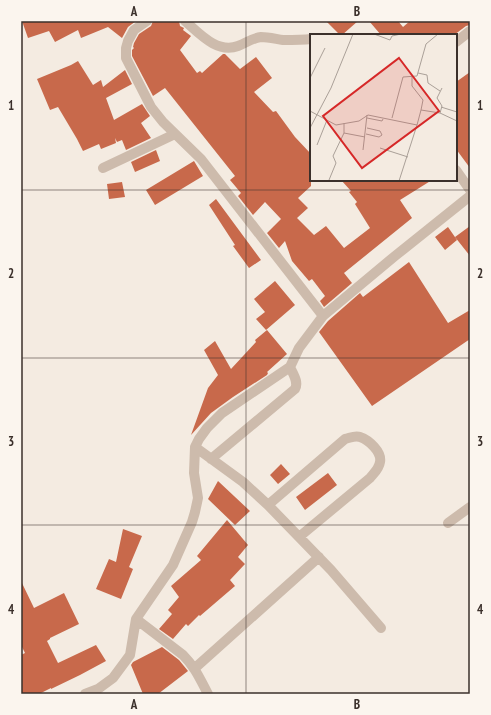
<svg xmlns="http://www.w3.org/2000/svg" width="491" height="715" viewBox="0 0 491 715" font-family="'PT Sans Narrow',sans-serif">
<rect width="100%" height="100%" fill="#f4ebe1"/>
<path fill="#c8694b" d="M22 21H136L128 27 122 38 108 27 81 38 78 30 55 42 49 31 28 38Z
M153 21H179L180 26 184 28 183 30 191 36 180 50 197 73 200 71 202 73 223 54H225L240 69 256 57 272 78 254 92 273 112 276 111 295 137 311 154V186L298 198 308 208 297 218 314 235 326 226 344 248 370 228 355 204 357 202 349 192 351 191 341 180H432L400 200 412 218 344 273 352 283 324 307 320 301 325 296 312 279 309 281 292 261 285 241 279 248 267 233 281 219 265 202 253 215 238 196 241 193 230 180 235 176 165 88 153 96 132 56V50L134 48 133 47 134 43 139 34 151 26Z
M326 21H358L342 35H340Z
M369 21H398L403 27 410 21H470V25L466 26 454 35H381Z
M78 61 93 85 101 80 103 87 125 70 132 84 106 98 114 120 142 104 150 116 141 123 151 138 126 150 122 140 117 142 115 138 116 143 101 149 99 144 83 151 77 139 58 107 50 110 37 79 71 65Z
M470 72V168L456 149V82Z
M156 150 160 161 135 172 131 162Z
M194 161 203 176 155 205 146 190Z
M122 182 125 197 109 199 107 184Z
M216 199 261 260 249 268 233 246 235 245 209 205Z
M470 226V256L455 237Z
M448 227 457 240 445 250 435 237Z
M409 262 448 323 470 310V339L372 406 319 332 328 321 360 293 363 297Z
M275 281 295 305 266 330 256 319 265 312 254 299Z
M267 330 287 354 267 372 268 373 267 375 233 397 211 413 191 435 208 388 218 375 204 350 215 341 231 369 256 342 255 340Z
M281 464 290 474 278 484 270 475Z
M328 473 337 485 305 510 296 497Z
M218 481 250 511 235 525 208 499Z
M227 520 248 545 238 557 245 564 230 580 235 586 200 616 199 615 188 626 186 624 173 639 159 629 172 614 168 610 179 597 171 586 201 560 197 556Z
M123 529 142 536 129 567 133 569 121 599 96 589 109 559 116 562Z
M21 581 34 608 64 593 79 624 50 638V639L47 641 58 663 96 645 106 661 80 675 51 689V688L39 694H21V655L25 653 21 645Z
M162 647 179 660 188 671 158 694H143L131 665 133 662Z"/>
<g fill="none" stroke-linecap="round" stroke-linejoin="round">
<path stroke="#cdbbac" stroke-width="10" d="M147 21 134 30 128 41 126 48V58L151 107 163 122 201 159 323 316
M185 21C199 33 217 54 238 46 246 43 252 38 261 37 268 37 276 39 283 40 292 40 302 40 311 39
M456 42 470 31
M103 168 175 134
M456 170 470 190
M195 447 243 482 268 505 331 570 381 628
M211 459 295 389C299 382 293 374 290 367
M268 505 345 439C350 438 355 435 360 437 369 440 382 452 380 462 379 469 374 473 370 478L299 537
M448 523 470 507
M136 619 183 655C195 667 200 679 208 694
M195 668 319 557
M85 694 98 689 113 678 130 655 136 619 173 565 192 522 195 512 198 498 194 473 195 447 199 439 207 428 222 413 290 367 299 348 323 316 395 256 470 196"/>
</g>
<path fill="none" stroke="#3b302b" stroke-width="1" stroke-opacity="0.55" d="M246 21V694M21 190H470M21 358H470M21 525H470"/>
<g transform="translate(310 34)">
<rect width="147" height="147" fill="#f4ebe1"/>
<path fill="none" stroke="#aaa098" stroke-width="1" d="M64 0 80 6 82 2 91 0M108 39 117 41 118 49 130 57M102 43V52L113 66 111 76M0 44 15 14M131 73 147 78M0 77 26 91 49 87 58 81 107 91 111 76 130 79 147 87M130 79 132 72 127 64 132 54M57 84 72 87 73 85M82 84 93 43 107 42 116 10 128 0M0 94 21 54 43 0M34 99 55 103M56 100 69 103 72 101 70 97 57 94M7 111 17 86M70 114 98 123M53 116 57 81M19 146 26 129 23 122 34 99V89M89 147 107 91"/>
<path fill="#d62828" fill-opacity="0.15" stroke="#d62828" stroke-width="2" d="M89 24 129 77 52 134 13 82Z"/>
<rect width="147" height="147" fill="none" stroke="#3b302b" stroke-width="2"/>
</g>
<rect width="491" height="715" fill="none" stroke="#fbf5ee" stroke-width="44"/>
<rect x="22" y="22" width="447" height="671" fill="none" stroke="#3b302b" stroke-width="1.5"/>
<g font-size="13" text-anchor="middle" font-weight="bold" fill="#3b302b">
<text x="134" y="16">A</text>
<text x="357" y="16">B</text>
<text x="11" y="110">1</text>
<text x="480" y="110">1</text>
<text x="11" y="278">2</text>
<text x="480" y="278">2</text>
<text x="11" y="446">3</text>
<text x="480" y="446">3</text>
<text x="11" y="614">4</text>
<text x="480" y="614">4</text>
<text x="134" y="709">A</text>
<text x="357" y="709">B</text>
</g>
</svg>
